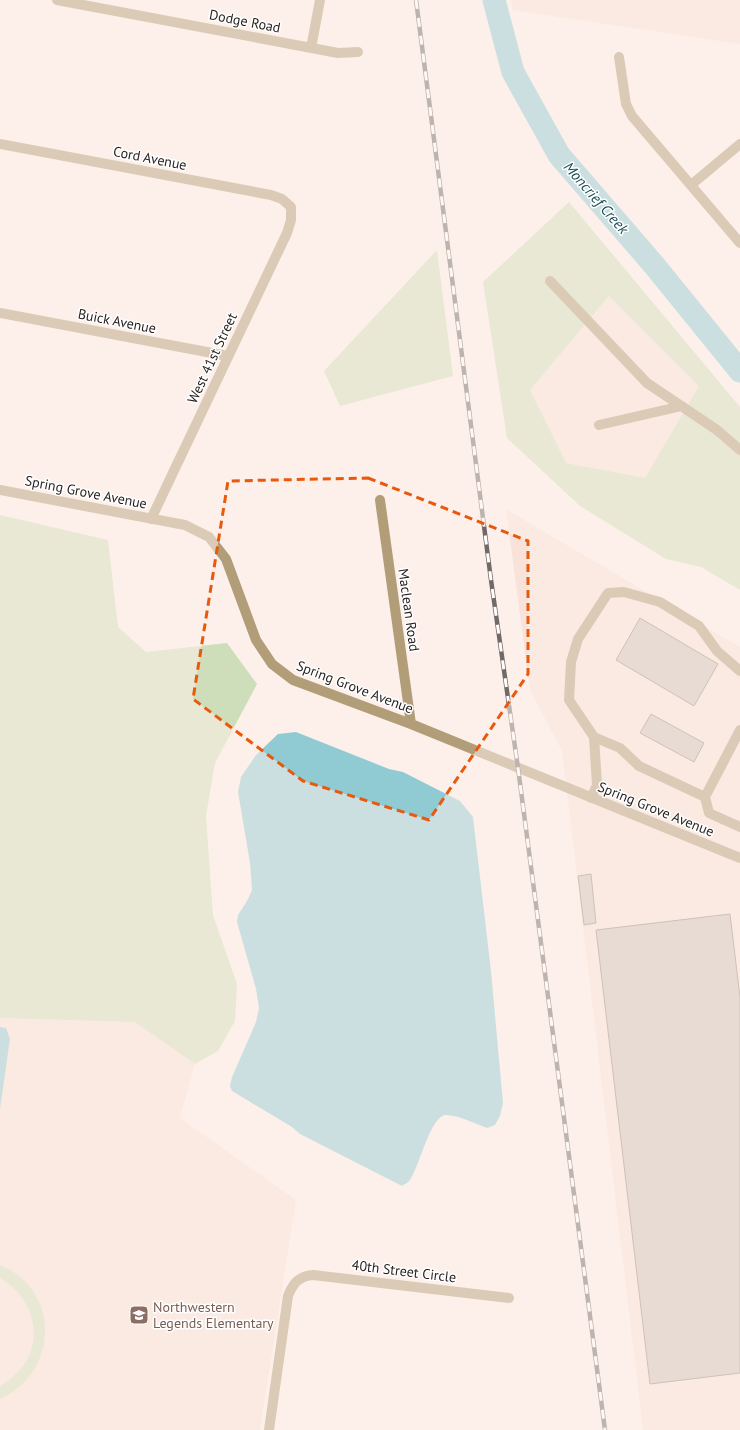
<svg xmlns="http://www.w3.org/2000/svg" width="740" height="1430" viewBox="0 0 740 1430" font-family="'PT Sans',sans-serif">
<rect width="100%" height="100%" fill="#fdf0ea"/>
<path fill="#f8e2d9" d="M511 0H740V44L512 10Z
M610 295 699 386 645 478 566 463 530 390Z
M506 509 740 647V1430H643L562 751 530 690Z
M0 1018 135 1022 195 1064 180 1118 296 1200 260 1430H0Z"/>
<path fill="#ceddba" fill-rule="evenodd" d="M569 202 740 407V590L701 567 666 559 580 506 507 438 483 282ZM609 296 699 386 645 478 566 463 530 390Z
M437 250 453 376 340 406 324 371Z
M0 515 108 540 118 627 146 652 227 643 257 684 215 763 206 816 213 915 237 984 235 1021 218 1051 195 1064 135 1022 0 1018Z
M0 1265C61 1289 59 1373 0 1399V1386C46 1361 44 1304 0 1278Z"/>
<path fill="#90cbd4" d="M296 732 389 769 403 772 460 801 473 817 491 971 503 1103 500 1116 495 1125 487 1128C476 1124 458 1115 446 1115 430 1115 419 1170 409 1181 407 1184 404 1184 402 1186L300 1134 292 1127 232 1091 230 1086 232 1077 256 1022 259 1008 256 989 237 922 238 915 247 901 252 890 250 863 238 792 241 777 256 755 278 734Z
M0 1027 6 1028 10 1039 0 1109Z"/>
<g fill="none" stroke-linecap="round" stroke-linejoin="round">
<path stroke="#90cbd4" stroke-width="23" d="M494 0 513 72 559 155 654 265 740 371"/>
</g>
<path fill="#ccc0b9" stroke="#938881" d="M640 618 718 664 694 706 616 660Z
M651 714 704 743 694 762 640 733Z
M591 874 596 923 584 925 578 876Z
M730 914 740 997V1373L650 1384 596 930Z"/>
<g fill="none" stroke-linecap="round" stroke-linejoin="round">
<path stroke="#b29d79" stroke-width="10" d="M57 0 338 53 358 52
M311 48 320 0
M619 57 626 104 632 116 740 243
M0 144 271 195 282 199 291 207V220L287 233 151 519
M691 185 740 144
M550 281 647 383 717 430 740 450
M0 313 228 356
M599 425 682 406
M0 490 185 525 209 537 226 559 256 640 272 664 293 680 411 724 740 858
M380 500 411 724
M594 737 620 748 639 766 705 797 740 730
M705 797 709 813 740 827
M591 798 597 785 594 737 569 700 571 662 578 639 608 593 624 592 660 602 699 626 717 651 740 671
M269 1430 288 1296C293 1283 299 1276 313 1275L509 1298"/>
<g stroke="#716966" stroke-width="4.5">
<path id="rail" d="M416 0 491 580 518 768 605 1430"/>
</g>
<use href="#rail" stroke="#fff" stroke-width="3" stroke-dasharray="9" stroke-linecap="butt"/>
</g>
<path d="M0 0H740V1430H0ZM368 478 528 541V674L429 820 303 781 193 699 228 481Z" fill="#fdf0ea" fill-opacity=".55" fill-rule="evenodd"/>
<path fill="none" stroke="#e8590c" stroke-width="3" stroke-dasharray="8 5" stroke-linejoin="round" d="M368 478 528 541V674L429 820 303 781 193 699 228 481Z"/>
<defs>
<g id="school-square" transform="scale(1)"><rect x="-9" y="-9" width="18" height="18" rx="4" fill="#8d6e63" stroke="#fff"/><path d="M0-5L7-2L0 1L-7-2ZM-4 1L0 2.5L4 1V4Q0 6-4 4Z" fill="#fff"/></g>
</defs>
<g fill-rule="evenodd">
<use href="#school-square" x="139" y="1315"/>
</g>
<g text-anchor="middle" stroke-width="3" stroke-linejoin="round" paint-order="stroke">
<g font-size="14" fill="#231e1c" stroke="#fff">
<text transform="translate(245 21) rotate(11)" y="5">Dodge Road</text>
<text transform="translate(150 158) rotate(11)" y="5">Cord Avenue</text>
<text transform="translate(117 321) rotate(11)" y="5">Buick Avenue</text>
<text transform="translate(212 358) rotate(-65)" y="5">West 41st Street</text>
<text transform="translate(86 492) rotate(11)" y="5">Spring Grove Avenue</text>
<text transform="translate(409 610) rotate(82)" y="5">Maclean Road</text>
<text transform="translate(355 687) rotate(21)" y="5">Spring Grove Avenue</text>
<text transform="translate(656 809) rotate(22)" y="5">Spring Grove Avenue</text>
<text transform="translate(404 1271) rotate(7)" y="5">40th Street Circle</text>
</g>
<g font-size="14" fill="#785e54" stroke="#fff" text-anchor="start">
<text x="153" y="1312">Northwestern<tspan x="153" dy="16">Legends Elementary</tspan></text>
</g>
<g font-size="15" font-style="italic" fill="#194d54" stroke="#fff">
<text transform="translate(596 198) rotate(49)" y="5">Moncrief Creek</text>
</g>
</g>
</svg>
